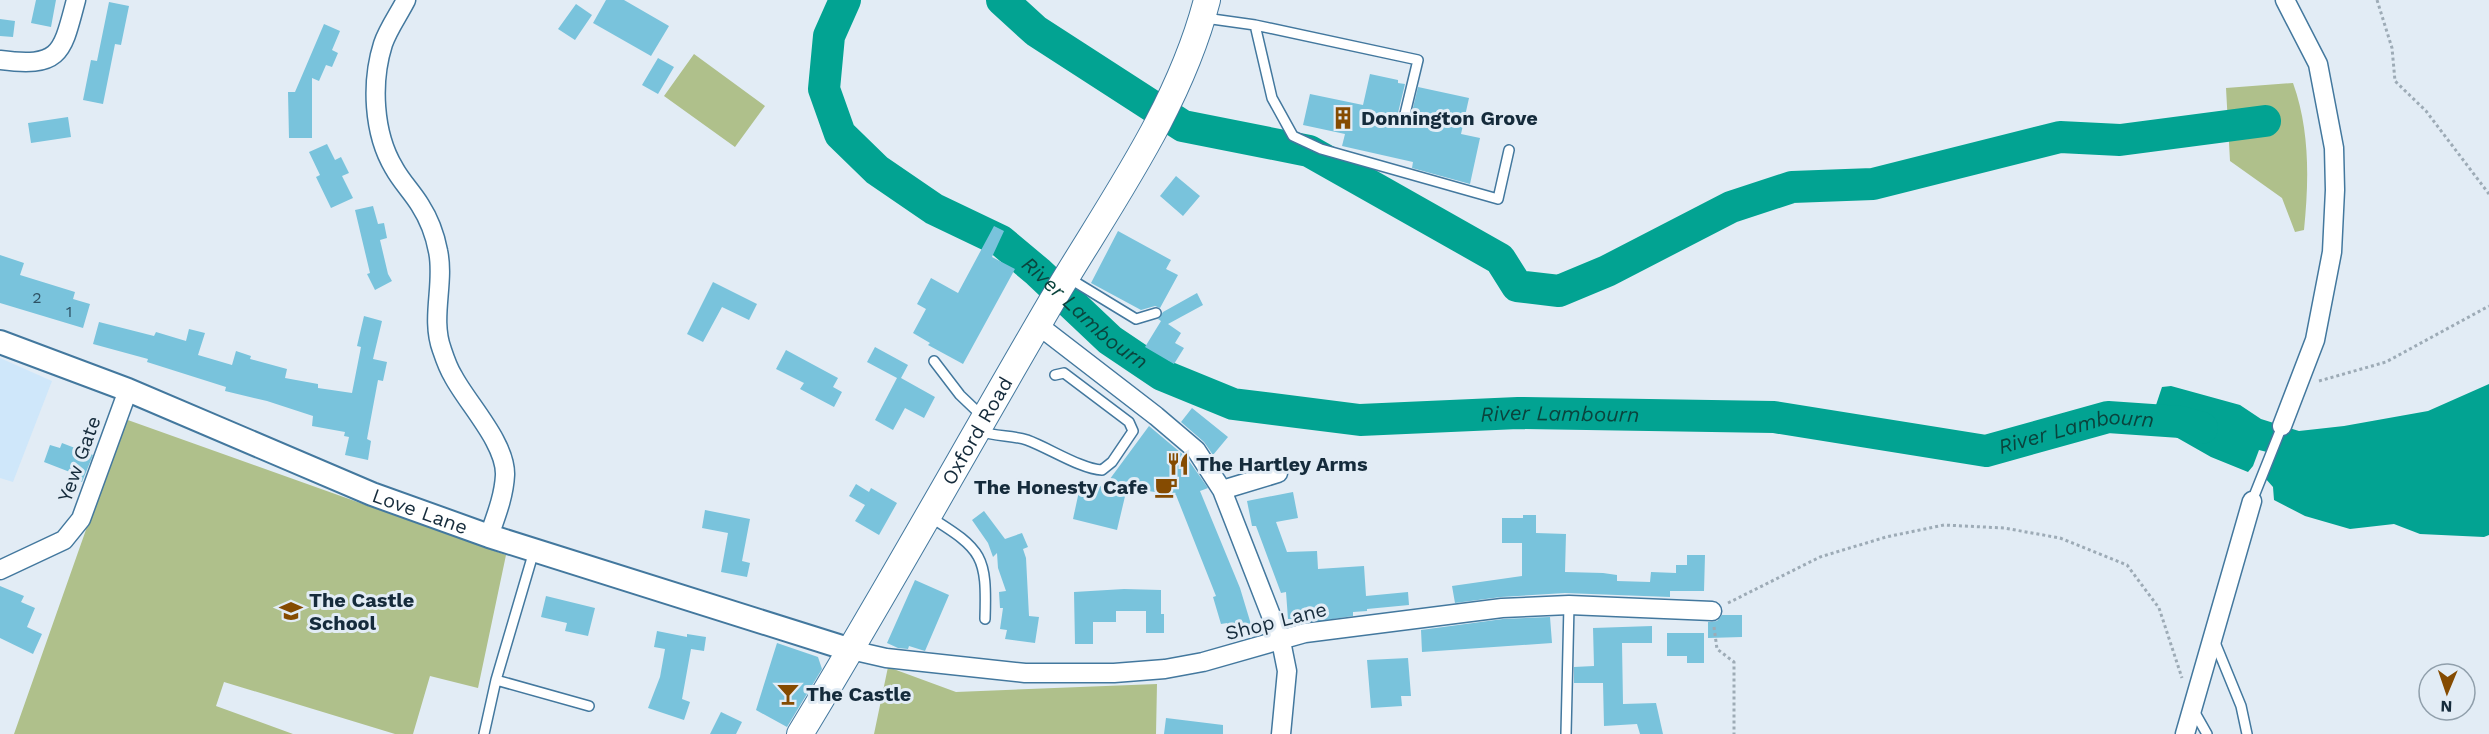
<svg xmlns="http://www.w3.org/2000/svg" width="2489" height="734" viewBox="0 0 2489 734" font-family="'Work Sans',sans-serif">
<rect width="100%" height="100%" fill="#e2ecf5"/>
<path fill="#cfe7fa" d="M0 358 52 381 13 482 0 478Z"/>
<path fill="#afc08b" d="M694 54 765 106 735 147 664 96Z
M2293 83C2310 130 2309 181 2304 230L2295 232 2282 198 2230 161 2226 88Z
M125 419 506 555 478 688 430 676 413 734H395L224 682 216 706 293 734H14Z
M888 667 956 692 1157 684 1156 734H874Z"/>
<path fill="#02a392" d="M2489 384V535L2484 537 2420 534 2394 524 2350 529 2305 516 2274 500 2273 487 2265 478 2275 454 2259 450 2253 466 2248 472 2211 457 2167 432 2154 411 2162 387 2171 386 2240 405 2261 419 2299 431 2344 426 2428 411Z"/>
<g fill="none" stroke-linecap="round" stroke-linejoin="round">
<g stroke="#02a392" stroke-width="32">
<path id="s1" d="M845 0 829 36 824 89 840 134 877 170 934 209 1001 241 1038 272 1110 340 1162 375 1233 404 1360 420 1518 413 1774 417 1986 451 2108 417 2181 422 2202 428"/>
<path d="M1002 0 1036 31 1183 126 1309 151 1500 259 1517 286 1559 291 1607 271 1731 207 1792 187 1873 184 2060 137 2120 140 2265 121"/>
</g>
</g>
<path fill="#79c3dc" d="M36 0H56L51 27 31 23Z
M606 0H624L669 26 651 56 593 23Z
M109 2 129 6 121 45 115 44 103 104 83 100 91 60 97 61Z
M576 4 592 15 575 40 558 29Z
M0 19 15 21 13 37 0 36Z
M324 24 340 31 332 50 338 53 332 67 326 65 319 81 312 78V138H289L288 92H295Z
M658 58 674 67 658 94 642 85Z
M1370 74 1398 80V83L1405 84 1397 117 1402 124H1406L1410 120 1418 87 1469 98 1461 134 1480 138 1470 184 1412 168 1413 162 1342 146 1345 134 1303 125 1310 94 1363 105Z
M68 117 71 137 31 143 28 123Z
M327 144 335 160 341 157 349 173 342 176 353 198 331 208 316 177 320 175 309 152Z
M1176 176 1200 196 1183 216 1160 196Z
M373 206 378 224 384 223 387 238 380 240 388 274 392 281 375 290 367 274 370 273 355 210Z
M994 226 1004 231 992 257 1015 269 963 364 928 345 930 343 913 333 926 309 917 304 931 278 958 293Z
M1118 231 1171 260 1166 269 1178 275 1160 308 1155 306 1141 310 1091 283Z
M0 255 24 263 20 275 75 292 73 299 90 304 83 328 0 303Z
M713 282 757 304 749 320 722 307 703 342 687 334Z
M1197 293 1203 305 1168 324 1181 333 1175 343 1184 348 1174 364 1145 347 1161 321 1158 319 1163 312Z
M364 316 382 321 373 359 387 362 383 381 378 380 367 439 371 441 368 460 345 455 349 437 344 436 345 432 312 426 313 416 267 401 225 391 226 387 147 362 148 359 93 344 99 322 154 336 156 332 186 341 189 329 205 333 198 355 232 365 236 351 251 356 250 359 287 369 285 378 318 384V388L352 393 361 347 357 346Z
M875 347 908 365 901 378 935 397 924 418 905 408 893 430 875 420 897 378 867 362Z
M786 350 838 378 833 387 842 392 834 407 800 389 804 383 776 369Z
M1192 408 1228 437 1213 455 1204 442 1181 422Z
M1149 426 1187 458 1208 488 1200 491 1240 588 1253 631 1231 637 1227 623 1221 624 1213 597 1216 596 1176 495 1127 488 1117 530 1073 519 1081 482 1104 487Z
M62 443 93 455 82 482 73 479 75 474 44 462 50 445 60 448Z
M856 484 869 492 871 488 897 503 879 535 855 521 865 505 849 496Z
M1293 492 1298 518 1276 522 1287 552 1317 551 1318 569 1364 566 1366 596 1408 592 1409 605 1367 609V611L1353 612V616L1293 625V619H1288L1286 592 1281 593 1256 526H1252L1247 501Z
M705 510 750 519 742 561 750 563 747 577 721 572 728 533 702 528Z
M984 511 1005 539 1022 533 1028 547 1023 549 1026 558 1029 616 1039 617 1035 643 1005 639 1007 630 1000 629 1003 608H1000L999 592 1006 591 998 568 997 553 993 557 988 543 972 520Z
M1523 515H1536V533L1566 534 1565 572 1603 573 1617 575V581L1650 582 1651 572 1676 573V565H1687V555H1705L1704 591H1670V597L1565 593 1501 597 1455 603 1452 586 1522 576V543H1502V518H1523Z
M915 580 949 595 925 651 909 646 908 649 898 648 887 643Z
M0 586 24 596 21 602 35 608 27 627 42 634 33 654 0 638Z
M1124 589 1161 590V614H1164V633H1146V611H1116V622H1093V644H1075L1074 592Z
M546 596 595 608 588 636 565 631 567 623 541 617Z
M1722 615H1742V637L1708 638V622L1717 621Z
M1550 617 1552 643 1422 652 1421 630 1503 619Z
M1652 626V643H1622L1623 704 1656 703 1663 734H1640L1637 724 1604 726 1603 683H1574V667L1594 666 1593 628Z
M657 631 687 637V634L706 637 704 651 691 649 682 699 690 702 684 720 648 708 660 677 665 649 654 647Z
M1667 633H1704V663H1687V656H1667Z
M777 643 818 657 822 669 787 727 756 710Z
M1408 658 1411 696H1401L1402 706 1371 708 1367 660Z
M721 712 742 722 736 734H710Z
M1166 718 1223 725V734H1164Z"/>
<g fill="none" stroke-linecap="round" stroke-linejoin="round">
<g stroke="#43789e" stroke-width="12">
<path id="service" d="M1205 18 1255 25 1418 60 1404 118
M1255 25 1272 98 1293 136 1321 149 1498 199 1509 150
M1067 277 1136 319 1156 313
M934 361 960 395 982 416
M980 431C995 437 1012 435 1027 440 1049 448 1081 469 1102 470L1112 462 1133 431 1129 422 1064 373 1055 375
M2252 501 2282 426
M930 517C983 550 987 556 985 619
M2214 640 2241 706 2247 734
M496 680 589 706
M2194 711 2207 734
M484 734 496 680 534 551
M1566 734 1569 605"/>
</g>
<g stroke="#43789e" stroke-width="21">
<path id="minor" d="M406 0C399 14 388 29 383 44 371 82 373 133 394 168 401 181 412 192 420 205 429 219 435 235 438 251 445 283 430 318 442 350 445 359 448 368 453 376 467 403 506 443 505 475 504 496 496 516 489 536
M0 60C61 68 62 53 76 0
M1038 325 1156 416 1196 450 1222 490 1281 641 1287 671 1281 734
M2282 426 2315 340 2332 252 2335 190 2334 148 2318 64 2285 0
M1222 490 1278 473
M0 570 64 540 81 519 128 390
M851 650 886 658 1025 673H1114L1165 669 1203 662 1305 633 1502 608 1569 605 1712 611
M2185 734 2252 501"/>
</g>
<g stroke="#43789e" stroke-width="26">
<g id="tertiary">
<path id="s2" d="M0 342 128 390 372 494 489 536 851 650"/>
</g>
</g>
<g stroke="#43789e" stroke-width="28">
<g id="secondary">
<path id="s3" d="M800 734C886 593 966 448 1049 306 1107 207 1178 112 1207 0"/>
</g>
</g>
<path stroke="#9dabb6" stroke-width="3" stroke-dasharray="3 3" stroke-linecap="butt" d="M2377 0 2392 48 2395 81 2426 111 2489 194
M2319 381 2386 362 2489 306
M1728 603 1820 557 1886 537 1944 525 2004 528 2060 538 2127 565 2159 608 2182 678
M1714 627 1717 649 1734 662V734"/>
<use href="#service" stroke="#fff" stroke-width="9"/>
<use href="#minor" stroke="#fff" stroke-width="18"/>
<use href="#tertiary" stroke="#fff" stroke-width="22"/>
<use href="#secondary" stroke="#fff" stroke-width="26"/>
</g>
<defs>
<g id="building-bare" transform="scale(1.8)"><path d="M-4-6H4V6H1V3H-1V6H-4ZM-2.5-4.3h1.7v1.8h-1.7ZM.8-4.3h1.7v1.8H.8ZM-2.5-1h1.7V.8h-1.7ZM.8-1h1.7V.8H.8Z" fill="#854b01" stroke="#e2ecf5" stroke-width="2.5" paint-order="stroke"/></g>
<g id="restaurant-bare" transform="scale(1.8)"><path d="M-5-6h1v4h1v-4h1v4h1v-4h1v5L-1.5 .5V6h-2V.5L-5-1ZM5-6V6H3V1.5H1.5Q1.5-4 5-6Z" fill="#854b01" stroke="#e2ecf5" stroke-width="2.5" paint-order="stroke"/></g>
<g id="cafe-bare" transform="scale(1.8)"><path d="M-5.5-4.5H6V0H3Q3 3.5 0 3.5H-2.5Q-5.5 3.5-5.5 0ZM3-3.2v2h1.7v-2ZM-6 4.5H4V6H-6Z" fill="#854b01" stroke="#e2ecf5" stroke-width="2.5" paint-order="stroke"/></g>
<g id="school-bare" transform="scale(1.8)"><path d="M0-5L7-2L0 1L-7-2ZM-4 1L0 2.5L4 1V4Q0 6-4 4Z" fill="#854b01" stroke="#e2ecf5" stroke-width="2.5" paint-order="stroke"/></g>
<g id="bar-bare" transform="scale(1.8)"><path d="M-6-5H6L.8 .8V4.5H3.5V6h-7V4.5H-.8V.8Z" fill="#854b01" stroke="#e2ecf5" stroke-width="2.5" paint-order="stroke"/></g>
</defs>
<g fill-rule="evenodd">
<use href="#building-bare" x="1343" y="118"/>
<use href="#restaurant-bare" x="1178" y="464"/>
<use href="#cafe-bare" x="1166" y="487"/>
<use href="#school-bare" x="291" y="611"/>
<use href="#bar-bare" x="788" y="694"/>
</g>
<g text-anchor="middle" stroke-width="6" stroke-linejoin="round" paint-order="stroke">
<g font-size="16" fill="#2e5163">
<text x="37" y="303">2</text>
<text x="69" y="317">1</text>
</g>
<g font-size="20" font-weight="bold" fill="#152b3b" stroke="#e2ecf5" text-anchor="start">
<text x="1361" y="125">Donnington Grove</text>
<text x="1196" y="471">The Hartley Arms</text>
<text x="1148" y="494" text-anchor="end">The Honesty Cafe</text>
<text x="309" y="607">The Castle<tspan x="309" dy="23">School</tspan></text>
<text x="806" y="701">The Castle</text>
</g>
<g font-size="20" fill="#152b3b" stroke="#e2ecf5">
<text dy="7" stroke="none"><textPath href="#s3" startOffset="351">Oxford Road</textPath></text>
<text transform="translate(79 459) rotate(-70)" y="7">Yew Gate</text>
<text dy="7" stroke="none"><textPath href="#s2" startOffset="453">Love Lane</textPath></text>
<text transform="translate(1276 621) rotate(-14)" y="7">Shop Lane</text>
</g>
<g font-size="21" font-style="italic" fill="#0a443d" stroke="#e2ecf5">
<text dy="7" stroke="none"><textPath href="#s1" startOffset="446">River Lambourn</textPath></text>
<text dy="7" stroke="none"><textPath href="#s1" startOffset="950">River Lambourn</textPath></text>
<text dy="7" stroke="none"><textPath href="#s1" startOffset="1472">River Lambourn</textPath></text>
</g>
</g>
<g transform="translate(2447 692) rotate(182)"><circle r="28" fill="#e2ecf5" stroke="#909fab" stroke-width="1.5"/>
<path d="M0-4.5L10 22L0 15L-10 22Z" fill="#854b01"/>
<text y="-9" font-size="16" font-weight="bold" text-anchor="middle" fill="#152b3b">N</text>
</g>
</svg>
